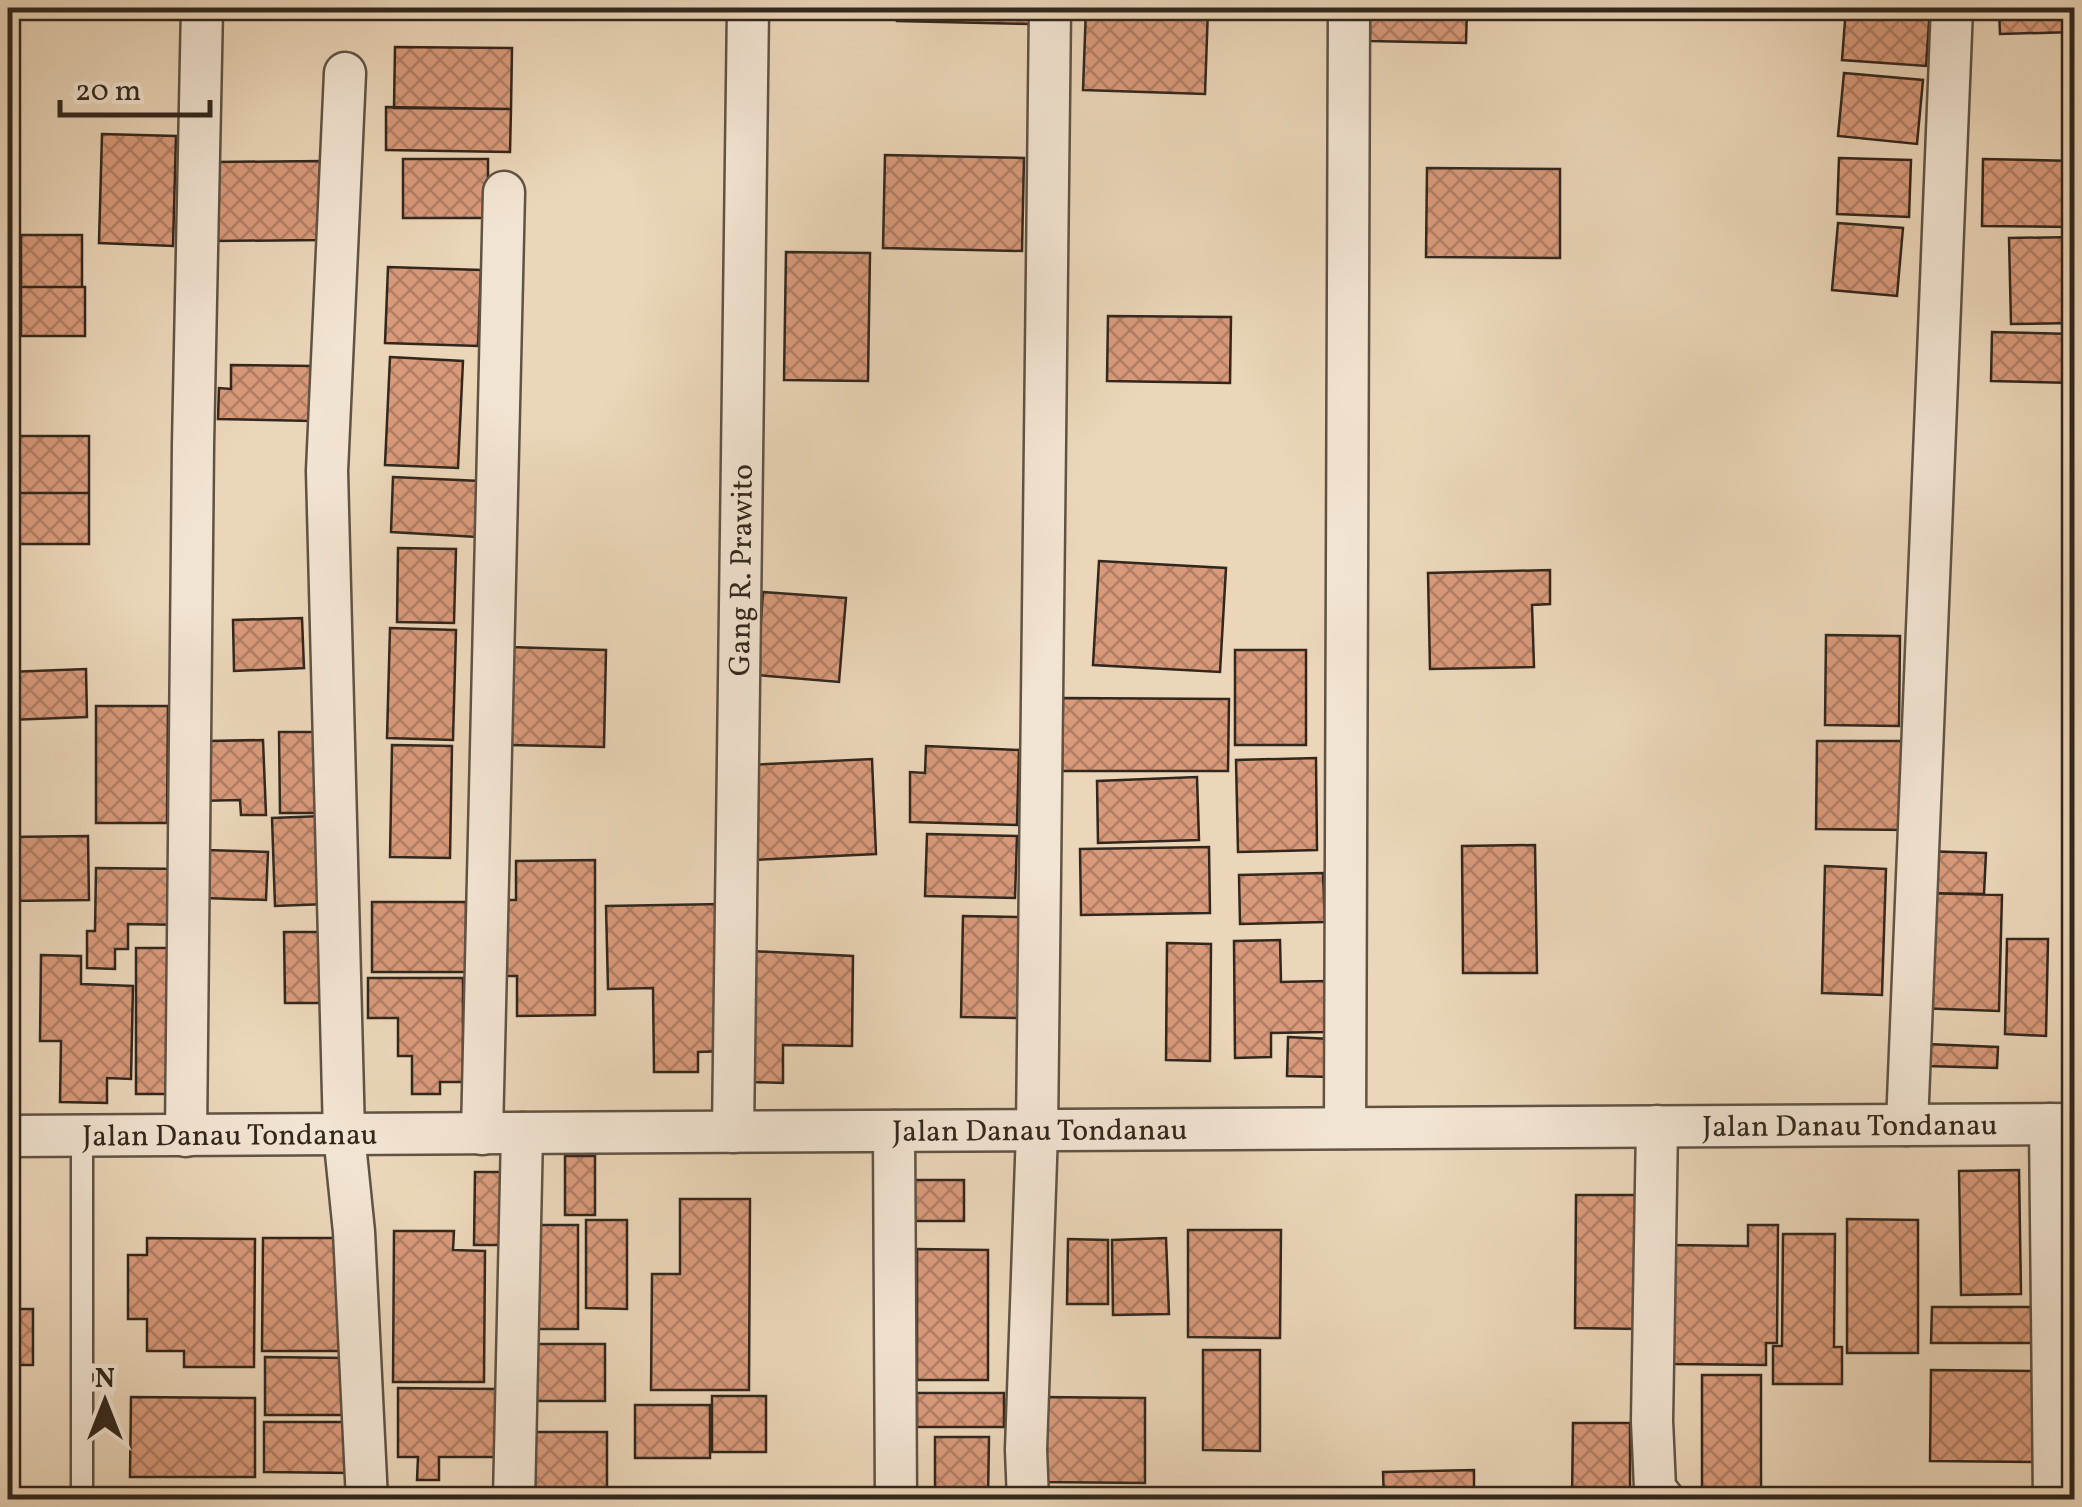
<svg xmlns="http://www.w3.org/2000/svg" width="2082" height="1507" viewBox="0 0 2082 1507" font-family="Vollkorn,serif">
<defs>
<pattern id="building-cross-hatch" width="8" height="8" patternUnits="userSpaceOnUse" patternTransform="scale(2.5)"><rect width="8" height="8" fill="#d99a7b"/><path d="M0 0l8 8M0 8l8-8" fill="none" stroke="#b17e64"/></pattern>
</defs>
<rect width="100%" height="100%" fill="#ebd6b9"/>
<filter id="stains"><feTurbulence type="fractalNoise" baseFrequency=".002" numOctaves="4"/><feColorMatrix values="0 0 0 0 .2 0 0 0 0 .09 0 0 0 0 .02 0 0 0 .5 -.17"/></filter>
<radialGradient id="worn" r=".72"><stop offset=".6" stop-color="#630" stop-opacity="0"/><stop offset="1" stop-color="#630" stop-opacity=".3"/></radialGradient>
<path fill="url(#building-cross-hatch)" stroke="#32271d" stroke-width="2.5" d="M897 8H1031V24L897 21Z
M1086 8H1208L1205 94 1083 90Z
M1370 8H1467L1466 43 1370 41Z
M1846 8H1930L1926 66 1842 60Z
M1999 8H2074V32L2000 34Z
M395 47 512 48 511 109 394 108Z
M1844 73 1923 80 1917 144 1838 136Z
M386 107 511 109 510 152 386 150Z
M102 134 176 136 173 246 99 243Z
M885 155 1024 158 1022 251 883 248Z
M1839 158 1911 160 1909 217 1837 214Z
M403 159H488V218H403Z
M1983 159 2074 161V227L1982 226Z
M321 161 322 240 214 241V162Z
M1427 168 1560 169V258L1426 257Z
M1838 223 1903 228 1897 296 1832 290Z
M21 235H82V287H21Z
M2074 237V323L2011 324 2009 238Z
M786 252 870 253 868 381 784 380Z
M388 267 481 270 478 346 385 343Z
M21 287H85V336H21Z
M1108 316 1231 317 1230 383 1107 381Z
M1992 332 2074 334V383L1991 381Z
M390 357 463 361 458 468 385 465Z
M231 365 314 366 312 421 218 419 219 388 231 389Z
M8 436H89V493H8Z
M393 477 480 481 477 537 391 532Z
M8 493H89V544H8Z
M398 548 456 549 454 623 397 622Z
M1099 561 1226 568 1220 672 1093 665Z
M1550 570V604L1532 605 1534 667 1430 669 1428 573Z
M763 592 846 598 839 682 757 675Z
M302 618 304 668 234 671 233 620Z
M390 628 456 630 453 740 387 738Z
M1826 635 1900 636 1899 726 1825 725Z
M509 647 606 650 604 747 506 745Z
M1235 650H1306V745H1235Z
M86 669 87 717 8 720V672Z
M1063 698 1229 699 1228 771H1062Z
M96 706H168L167 823H96Z
M279 732H322L323 813H280Z
M263 740 266 815H241L240 800 196 801 207 741Z
M1817 741H1909L1908 830 1816 829Z
M392 745 452 746 450 858 390 857Z
M926 746 1019 750 1017 825 910 822V772L925 773Z
M1316 758 1317 850 1238 852 1236 760Z
M872 759 876 854 753 860 749 765Z
M1197 777 1199 840 1098 843 1097 781Z
M323 816 326 904 275 906 272 818Z
M927 834 1017 836 1015 898 925 896Z
M88 836 89 900 8 901V837Z
M1535 845 1537 973H1463L1462 846Z
M1209 847 1210 913 1081 915 1080 849Z
M205 850 268 852 266 900 204 898Z
M1921 851 1986 853 1984 894 1920 893Z
M595 860V1015L517 1016V976H493L492 900H516V861Z
M1825 866 1886 869 1882 995 1822 993Z
M96 868 184 869V925L128 924V949H115V969L87 968V931H95Z
M1323 873 1325 922 1240 924 1239 875Z
M1920 893 2002 895 1999 1011 1916 1008Z
M372 902H466V972H372Z
M722 904 725 1051 698 1052V1072H654L653 988 608 989 606 906Z
M963 916 1022 917 1021 1018 961 1017Z
M284 932H323L324 1003H285Z
M2007 939H2048L2046 1036 2005 1034Z
M1280 940 1281 982 1326 981V1032L1271 1033V1057L1235 1058 1234 941Z
M1167 943 1211 944 1210 1061 1166 1060Z
M136 948H181V1094H136Z
M751 951 853 956 852 1046 783 1045V1083L750 1082Z
M41 955 81 956V984L133 986 131 1079 107 1078V1103L60 1102 61 1041H40Z
M368 978H463V1082H440V1094H412V1056H398V1018H368Z
M1288 1037 1332 1039V1077L1287 1076Z
M1926 1044 1998 1047 1997 1068 1926 1066Z
M565 1156H595V1215H565Z
M2019 1170 2021 1294 1961 1295 1959 1171Z
M475 1172H517L516 1245H474Z
M904 1180H964V1221H904Z
M1576 1195H1640V1329L1575 1328Z
M680 1199H750L749 1390H651L652 1274H680Z
M1847 1219 1918 1220V1353H1847Z
M586 1220H627V1309L586 1308Z
M533 1225H578V1329H533Z
M1748 1225H1778L1777 1343H1766V1365L1672 1364V1245L1748 1246Z
M1188 1230H1281L1280 1338 1188 1337Z
M394 1231H454L453 1250 485 1251 484 1382H393Z
M8 1233H16V1303H8Z
M1783 1234H1835L1834 1347H1842V1384H1773V1346H1782Z
M147 1238 255 1239 254 1367H184V1351H147V1319H128V1255H147Z
M263 1238H347V1351H262Z
M1166 1238 1169 1314 1113 1315 1112 1240Z
M1068 1239 1108 1240V1304H1067Z
M917 1249 988 1250V1380H917Z
M1932 1307H2048V1343H1931Z
M8 1309H33V1365H8Z
M534 1344H605V1401H533Z
M1203 1350H1260V1451L1203 1450Z
M265 1357 346 1358V1415H265Z
M1931 1370 2041 1371V1462L1930 1461Z
M1702 1375H1761V1495L1702 1494Z
M398 1388 496 1389 495 1457H439V1480H417L418 1457H398Z
M917 1393H1004V1427H917Z
M712 1396H766V1452H712Z
M131 1397 255 1398V1477H130Z
M1041 1397 1145 1398V1483L1040 1482Z
M635 1405H710V1458H635Z
M264 1422H351V1473L264 1472Z
M1573 1423H1630V1500H1572Z
M529 1432H607V1500H529Z
M935 1437H989L988 1500H935Z
M1474 1470V1500H1384L1383 1472Z
M268 1492H351V1500H268Z"/>
<g fill="none" stroke-linecap="round" stroke-linejoin="round">
<g stroke="#605344" stroke-width="25">
<path id="lane" d="M82 1136V1500"/>
</g>
<g stroke="#605344" stroke-width="45">
<g id="street">
<path d="M345 73 327 471 344 1134 354 1232 367 1500"/>
<path d="M2050 1124 2054 1500"/>
<path d="M1907 1125 1952 8"/>
<path d="M1657 1126 1652 1421 1655 1488 1664 1500"/>
<path d="M1345 1128 1349 8"/>
<path d="M894 1131 896 1500"/>
<path id="s1" d="M733 1132 748 8"/>
<path d="M482 1134 504 192"/>
<path id="s2" d="M8 1136 2074 1124"/>
<path d="M186 1136 193 445 202 8"/>
<path d="M514 1500 522 1133"/>
<path d="M1028 1500 1026 1450 1037 1131 1050 8"/>
</g>
</g>
<use href="#lane" stroke="#f2e4d2" stroke-width="20"/>
<use href="#street" stroke="#f2e4d2" stroke-width="40"/>
</g>
<g text-anchor="middle" stroke-width="8" stroke-linejoin="round" paint-order="stroke">
<g font-size="30" fill="#32271d" stroke="#f2e4d2">
<text dy="10" stroke="none"><textPath href="#s1" startOffset="562">Gang R. Prawito</textPath></text>
<text dy="10" stroke="none"><textPath href="#s2" startOffset="1842">Jalan Danau Tondanau</textPath></text>
<text dy="10" stroke="none"><textPath href="#s2" startOffset="1032">Jalan Danau Tondanau</textPath></text>
<text dy="10" stroke="none"><textPath href="#s2" startOffset="222">Jalan Danau Tondanau</textPath></text>
</g>
</g>
<rect width="2082" height="1507" fill="none" stroke="#ebd6b9" stroke-width="40"/>
<rect x="10" y="10" width="2062" height="1487" fill="none" stroke="#32271d" stroke-width="5"/>
<rect x="20" y="20" width="2042" height="1467" fill="none" stroke="#32271d" stroke-width="2.5"/>
<g transform="translate(105 1402)" stroke="#f2e4d2" stroke-width="8" paint-order="stroke">
<path d="M0-8L18 38L0 25L-18 38Z" fill="#32271d"/>
<text y="-15" font-size="28" font-weight="bold" text-anchor="middle" fill="#32271d">N</text>
</g>
<path d="M60 100v15h150v-15" fill="none" stroke="#32271d" stroke-width="5"/>
<text x="75" y="100" font-size="30" fill="#32271d" stroke="#f2e4d2" stroke-width="8" paint-order="stroke">20 m</text>
<rect width="100%" height="100%" filter="url(#stains)"/>
<rect width="100%" height="100%" fill="url(#worn)"/>
</svg>
